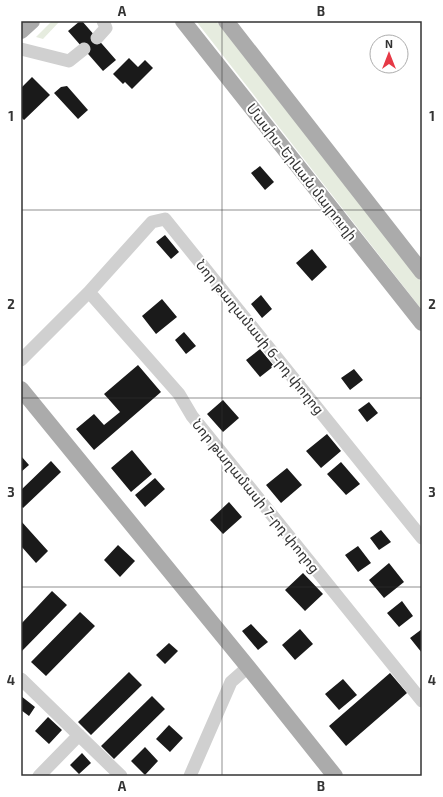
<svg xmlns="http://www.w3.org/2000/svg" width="443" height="797" viewBox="0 0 443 797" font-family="'Exo 2','Noto Sans Armenian',sans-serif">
<rect width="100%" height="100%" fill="#fff"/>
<path fill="#e6ecdf" d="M52 21H60L43 39 36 37Z
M196 21H216L422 283V310Z"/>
<path fill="#1a1a1a" d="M80 21H82L116 60 103 71 68 31Z
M129 58 138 67 145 60 153 68 132 89 125 82 123 84 113 74Z
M32 77 50 95 24 120 21 117V88Z
M67 86 88 110 78 119 54 93 61 87Z
M260 166 274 182 265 190 251 173Z
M165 235 179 252 171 259 156 242Z
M312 249 327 267 312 281 296 263Z
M261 295 272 309 262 318 251 304Z
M162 299 177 317 156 334 142 316Z
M184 332 196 346 186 354 175 340Z
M260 349 274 366 260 377 246 360Z
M138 365 161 392 94 450 76 429 94 414 104 425 120 412 104 394Z
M354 369 363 380 350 390 341 378Z
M223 400 239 418 223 432 207 414Z
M369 402 378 413 367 422 358 410Z
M327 434 341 451 321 468 306 451Z
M132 450 152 474 131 492 111 468Z
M21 456 29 465 21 472Z
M51 461 61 472 23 508 21 506V490Z
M341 462 360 484 346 495 327 474Z
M287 468 302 485 281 503 266 485Z
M155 478 165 489 145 507 135 495Z
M229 502 242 517 223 534 210 520Z
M21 521 48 551 36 563 21 546Z
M381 530 391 542 379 550 370 538Z
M118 545 135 561 120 577 104 560Z
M358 546 371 563 358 572 345 555Z
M389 563 404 582 384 598 369 580Z
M303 573 323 594 305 611 285 590Z
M52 591 67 605 21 652V624Z
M402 601 413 616 399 627 387 613Z
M80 612 95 626 46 676 31 662Z
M251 624 268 642 258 650 242 631Z
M300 629 313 644 295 660 282 645Z
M422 629V653L410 638Z
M169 643 178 651 165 664 156 655Z
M129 672 142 685 91 735 78 722Z
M390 673 407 693 346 746 329 726Z
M343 679 357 695 339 710 325 694Z
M21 696 35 707 29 716 21 710Z
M152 696 165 709 114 759 101 746Z
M48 717 62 730 49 744 35 731Z
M169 725 183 738 170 752 156 739Z
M145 747 158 761 145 775 131 761Z
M82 753 91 763 79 774 70 765Z"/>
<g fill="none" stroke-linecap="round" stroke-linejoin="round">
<path stroke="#d0d0d0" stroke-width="13" d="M97 38 106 28 103 21
M21 49 69 61 84 49
M89 292 179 394 192 416 422 701
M21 360 89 292 152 222 165 219 422 538
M21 679 121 776
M39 776 79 735
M190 776 231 682 248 667"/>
<path stroke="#ababab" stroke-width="16" d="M183 21 422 323
M226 21 422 272
M21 31 32 21
M21 389 248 667 335 776"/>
</g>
<path fill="none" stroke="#333" stroke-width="1" stroke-opacity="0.55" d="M222 21V776M21 210H422M21 398H422M21 587H422"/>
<g text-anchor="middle" stroke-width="4" stroke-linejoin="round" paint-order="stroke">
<g font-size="14" fill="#333" stroke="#fff">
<text transform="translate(302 172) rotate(52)" y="5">Մասիս-Երևան մայրուղի</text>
<text transform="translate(260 337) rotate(51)" y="5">Նոր թաղամասի 6-րդ փողոց</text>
<text transform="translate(256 496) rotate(51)" y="5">Նոր թաղամասի 7-րդ փողոց</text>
</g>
</g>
<rect width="443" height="797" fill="none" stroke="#ffffff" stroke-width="44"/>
<g transform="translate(389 54)"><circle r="19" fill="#ffffff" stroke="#adadad"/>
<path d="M0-3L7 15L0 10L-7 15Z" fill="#e63946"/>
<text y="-6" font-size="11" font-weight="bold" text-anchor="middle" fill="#333333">N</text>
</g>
<rect x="22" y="22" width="399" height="753" fill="none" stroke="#333" stroke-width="1.5"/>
<g font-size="13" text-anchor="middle" font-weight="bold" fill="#333">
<text x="122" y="16">A</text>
<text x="321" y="16">B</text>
<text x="11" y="121">1</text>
<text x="432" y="121">1</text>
<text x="11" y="309">2</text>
<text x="432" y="309">2</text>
<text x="11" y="497">3</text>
<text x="432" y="497">3</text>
<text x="11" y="685">4</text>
<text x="432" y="685">4</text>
<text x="122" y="791">A</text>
<text x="321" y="791">B</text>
</g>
</svg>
